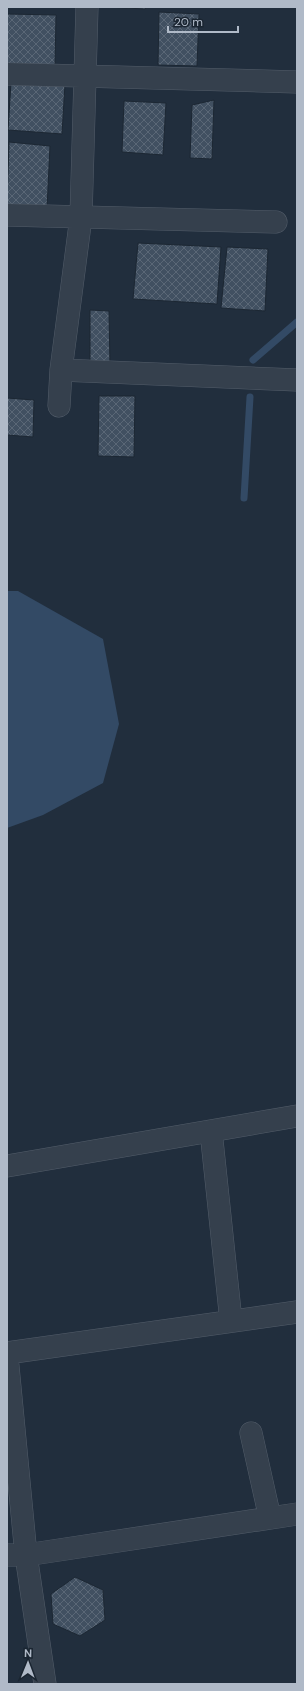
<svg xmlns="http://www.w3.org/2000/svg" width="304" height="1691" viewBox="0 0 304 1691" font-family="'DM Sans',sans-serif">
<defs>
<pattern id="building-cross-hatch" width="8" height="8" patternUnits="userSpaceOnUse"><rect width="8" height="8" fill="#415061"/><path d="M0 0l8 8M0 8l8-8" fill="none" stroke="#5a6776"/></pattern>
</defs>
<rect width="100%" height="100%" fill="#212e3d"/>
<path fill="#334a65" d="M7 591H18L103 639 119 724 103 783 43 815 7 828Z"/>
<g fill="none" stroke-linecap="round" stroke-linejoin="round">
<path stroke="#334a65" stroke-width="7" d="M253 360 297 322
M244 498 250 397"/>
</g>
<path fill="url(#building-cross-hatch)" stroke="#1c2733" d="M107 7H146L145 9Z
M159 12 199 14 197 66 158 65Z
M7 14 56 15 55 68 7 67Z
M11 82 65 84 62 134 8 130Z
M214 100 212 159 190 158 192 105Z
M124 101 166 103 163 155 122 152Z
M9 142 50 146 47 209 7 205Z
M138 243 221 247 217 304 133 299Z
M227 247 268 249 265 311 221 308Z
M90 310 109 311 110 366 90 364Z
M99 396H135L134 457 98 456Z
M7 398 34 400 33 437 7 435Z
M75 1577 103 1590 105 1620 80 1636 53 1624 51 1594Z"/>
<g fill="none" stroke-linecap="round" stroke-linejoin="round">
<g stroke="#535d6a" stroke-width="23">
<path id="street" d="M7 74 297 82
M7 215 276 222
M61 370 297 380
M59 406 61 370 81 217 87 7
M211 1131 231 1321
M7 1166 297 1116
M7 1353 297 1312
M7 1356 26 1555 45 1684
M251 1433 270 1518
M7 1555H26L297 1514"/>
</g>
<use href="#street" stroke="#35404d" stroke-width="22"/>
</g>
<rect width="304" height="1691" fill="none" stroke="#b0bac8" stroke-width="16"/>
<g transform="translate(28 1663) rotate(1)" stroke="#1a2531" stroke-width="3" paint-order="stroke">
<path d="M0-3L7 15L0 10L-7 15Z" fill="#b0bac8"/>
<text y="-6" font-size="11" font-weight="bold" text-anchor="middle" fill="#b0bac8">N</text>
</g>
<path d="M168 26v6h70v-6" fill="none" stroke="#b0bac8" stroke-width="2"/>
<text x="174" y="26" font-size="12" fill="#b0bac8" stroke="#1a2531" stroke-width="3" paint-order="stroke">20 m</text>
</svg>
